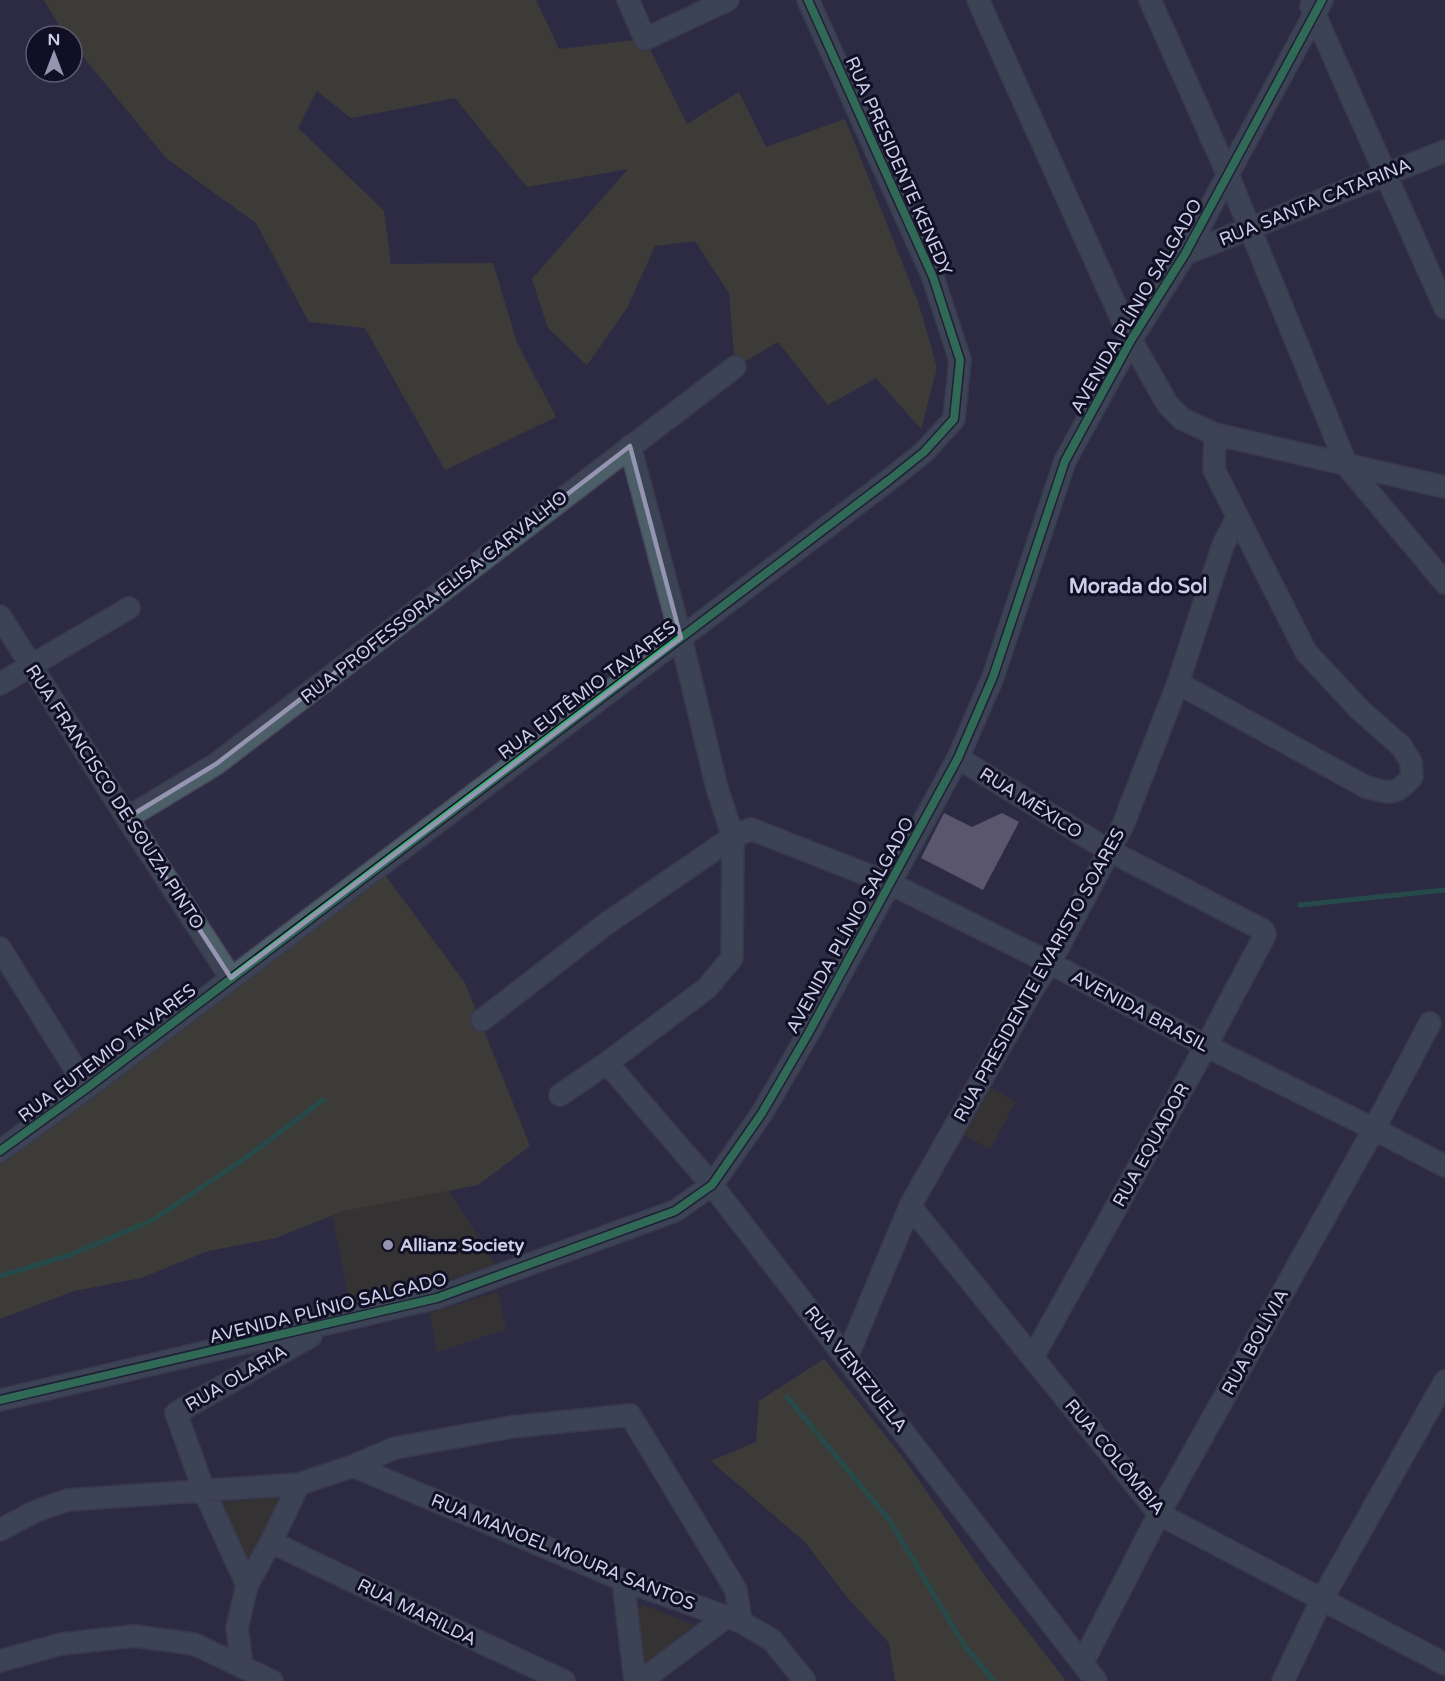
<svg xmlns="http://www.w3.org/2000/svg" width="1445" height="1681" viewBox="0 0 1445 1681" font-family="'Varela Round',sans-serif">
<rect width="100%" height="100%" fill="#2d2c44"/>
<path fill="#3d3a1e" d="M991 1088 1016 1102 990 1149 964 1135Z
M437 1171 496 1265 419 1289 350 1305 331 1207Z
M498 1292 506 1329 437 1352 430 1313Z
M280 1497 249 1567 217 1503Z
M644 1605 694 1625 692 1635 643 1665 637 1609Z"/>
<path fill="#514e29" d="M44 0H536L559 49 645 39 687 124 739 92 766 147 845 119 919 305 937 368 921 429 876 378 828 405 778 342 735 367 729 293 695 241 655 246 627 308 587 365 548 328 532 279 628 169 527 187 455 98 351 118 317 91 298 128 384 211 391 264 493 263 517 343 556 417 445 470 365 328 309 322 256 223 166 158 72 43V36H66L64 33Z
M385 875 465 983 530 1146 478 1185 343 1211 276 1238 208 1251 141 1278 74 1291 0 1319V1160Z
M824 1359 904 1459 990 1583 1066 1681H895L889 1643 847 1597 805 1542 711 1461 756 1442 759 1401Z"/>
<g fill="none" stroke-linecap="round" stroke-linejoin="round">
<path stroke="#1e6f53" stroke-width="5" d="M1300 905 1445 890
M0 1276 70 1255 153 1220 244 1159 323 1100
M787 1397 890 1521 964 1645 994 1681"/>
</g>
<path fill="#8e8a9f" d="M944 813 972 827 1002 813 1019 822 983 890 921 858Z"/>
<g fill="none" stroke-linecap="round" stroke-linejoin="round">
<g stroke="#48485c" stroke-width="24">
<path id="minor" d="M628 0 645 39 728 0
M978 0 1131 340 1168 405 1182 419 1215 434 1445 487
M1150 0 1228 175 1347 466 1445 583
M1311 6 1445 308
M1185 254 1445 151
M0 616 127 818 231 978
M1178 683 1366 787C1390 793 1394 797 1412 777L1411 762 1401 746 1360 710 1306 652 1214 470 1215 434
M0 684 129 608
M958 758 1108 850 1263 930 1265 935 1206 1046 1033 1357
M127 818 216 764 735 367
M0 948 87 1088
M482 1020 606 924 733 837 751 829 891 884 1050 963 1206 1046 1374 1129 1445 1166
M607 1063 712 1185 1096 1681
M560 1095 607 1063 707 988 732 958 733 837 717 788 681 638 630 446
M0 1151 87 1088 889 480 924 452 954 419 960 360 933 277 808 0
M910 1206 1159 1514 1445 1664
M847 1357 910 1206 1034 987 1050 963 1123 825 1178 683 1223 545 1237 518
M0 1400 437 1298 675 1211 712 1185 762 1113 808 1034 958 758 993 677 1065 461 1131 340 1185 254 1322 0
M353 1466 623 1580 741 1622 772 1640 805 1681
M0 1530 34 1512 67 1500 299 1484 353 1466 395 1448 512 1427 630 1415 736 1590 741 1622
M271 1542 446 1626 564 1681
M623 1580 635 1681
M247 1585 204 1491 176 1413 311 1336
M0 1661 61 1644 134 1636 194 1644 272 1681
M1083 1662 1159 1514 1374 1129 1430 1023
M242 1666 237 1628 247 1585 271 1542 299 1484
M641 1681 725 1618
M1283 1681 1321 1601 1445 1381"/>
</g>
<use href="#minor" stroke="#4c5f69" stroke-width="21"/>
<g stroke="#100f23" stroke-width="11">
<path id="cycleway" d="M0 1151 87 1088 889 480 924 452 954 419 960 360 933 277 808 0
M0 1400 437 1298 675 1211 712 1185 762 1113 808 1034 958 758 993 677 1065 461 1131 340 1185 254 1322 0"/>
</g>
<use href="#cycleway" stroke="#33b770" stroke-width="8"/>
</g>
<path d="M0 0H1445V1681H0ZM630 446 681 638 231 978 127 818 216 764Z" fill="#2d2c44" fill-opacity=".55" fill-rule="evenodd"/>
<path fill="none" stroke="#9595b1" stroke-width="4.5" stroke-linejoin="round" d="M630 446 681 638 231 978 127 818 216 764Z"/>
<circle fill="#9595b1" stroke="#100f23" stroke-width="2" cx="388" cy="1245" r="6"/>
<g text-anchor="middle" stroke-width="6" stroke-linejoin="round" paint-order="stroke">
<g font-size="18" fill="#cdceeb" stroke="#100f23">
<text transform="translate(899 166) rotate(66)" y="6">RUA PRESIDENTE KENEDY</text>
<text transform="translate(1315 202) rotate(-22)" y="6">RUA SANTA CATARINA</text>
<text transform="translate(1136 306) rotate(-60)" y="6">AVENIDA PLÍNIO SALGADO</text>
<text transform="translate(434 597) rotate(-38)" y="6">RUA PROFESSORA ELISA CARVALHO</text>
<text transform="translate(587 690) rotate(-37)" y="6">RUA EUTÊMIO TAVARES</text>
<text transform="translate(115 797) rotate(57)" y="6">RUA FRANCISCO DE SOUZA PINTO</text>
<text transform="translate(1031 803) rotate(32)" y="6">RUA MÉXICO</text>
<text transform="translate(850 925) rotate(-61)" y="6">AVENIDA PLÍNIO SALGADO</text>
<text transform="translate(1039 975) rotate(-61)" y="6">RUA PRESIDENTE EVARISTO SOARES</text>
<text transform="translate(1140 1011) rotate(28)" y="6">AVENIDA BRASIL</text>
<text transform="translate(107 1053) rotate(-37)" y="6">RUA EUTEMIO TAVARES</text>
<text transform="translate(1151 1145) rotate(-61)" y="6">RUA EQUADOR</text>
<text transform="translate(328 1308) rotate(-14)" y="6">AVENIDA PLÍNIO SALGADO</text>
<text transform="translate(1255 1342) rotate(-61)" y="6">RUA BOLÍVIA</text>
<text transform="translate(856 1369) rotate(52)" y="6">RUA VENEZUELA</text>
<text transform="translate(236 1378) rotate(-30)" y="6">RUA OLARIA</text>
<text transform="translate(1115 1457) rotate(50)" y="6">RUA COLÔMBIA</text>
<text transform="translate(563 1552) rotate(22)" y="6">RUA MANOEL MOURA SANTOS</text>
<text transform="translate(417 1612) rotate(26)" y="6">RUA MARILDA</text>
</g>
<g font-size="18" font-weight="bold" fill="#cdceeb" stroke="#100f23" text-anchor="start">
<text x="400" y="1251">Allianz Society</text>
</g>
<g font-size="20" font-weight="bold" fill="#cdceeb" stroke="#100f23">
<text x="1138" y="593">Morada do Sol</text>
</g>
</g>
<g transform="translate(54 54)"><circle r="28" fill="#100f23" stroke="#5c5b73" stroke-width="1.5"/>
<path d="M0-4.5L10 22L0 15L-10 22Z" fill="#9595b1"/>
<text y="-9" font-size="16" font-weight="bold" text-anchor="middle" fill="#cdceeb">N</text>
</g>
</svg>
